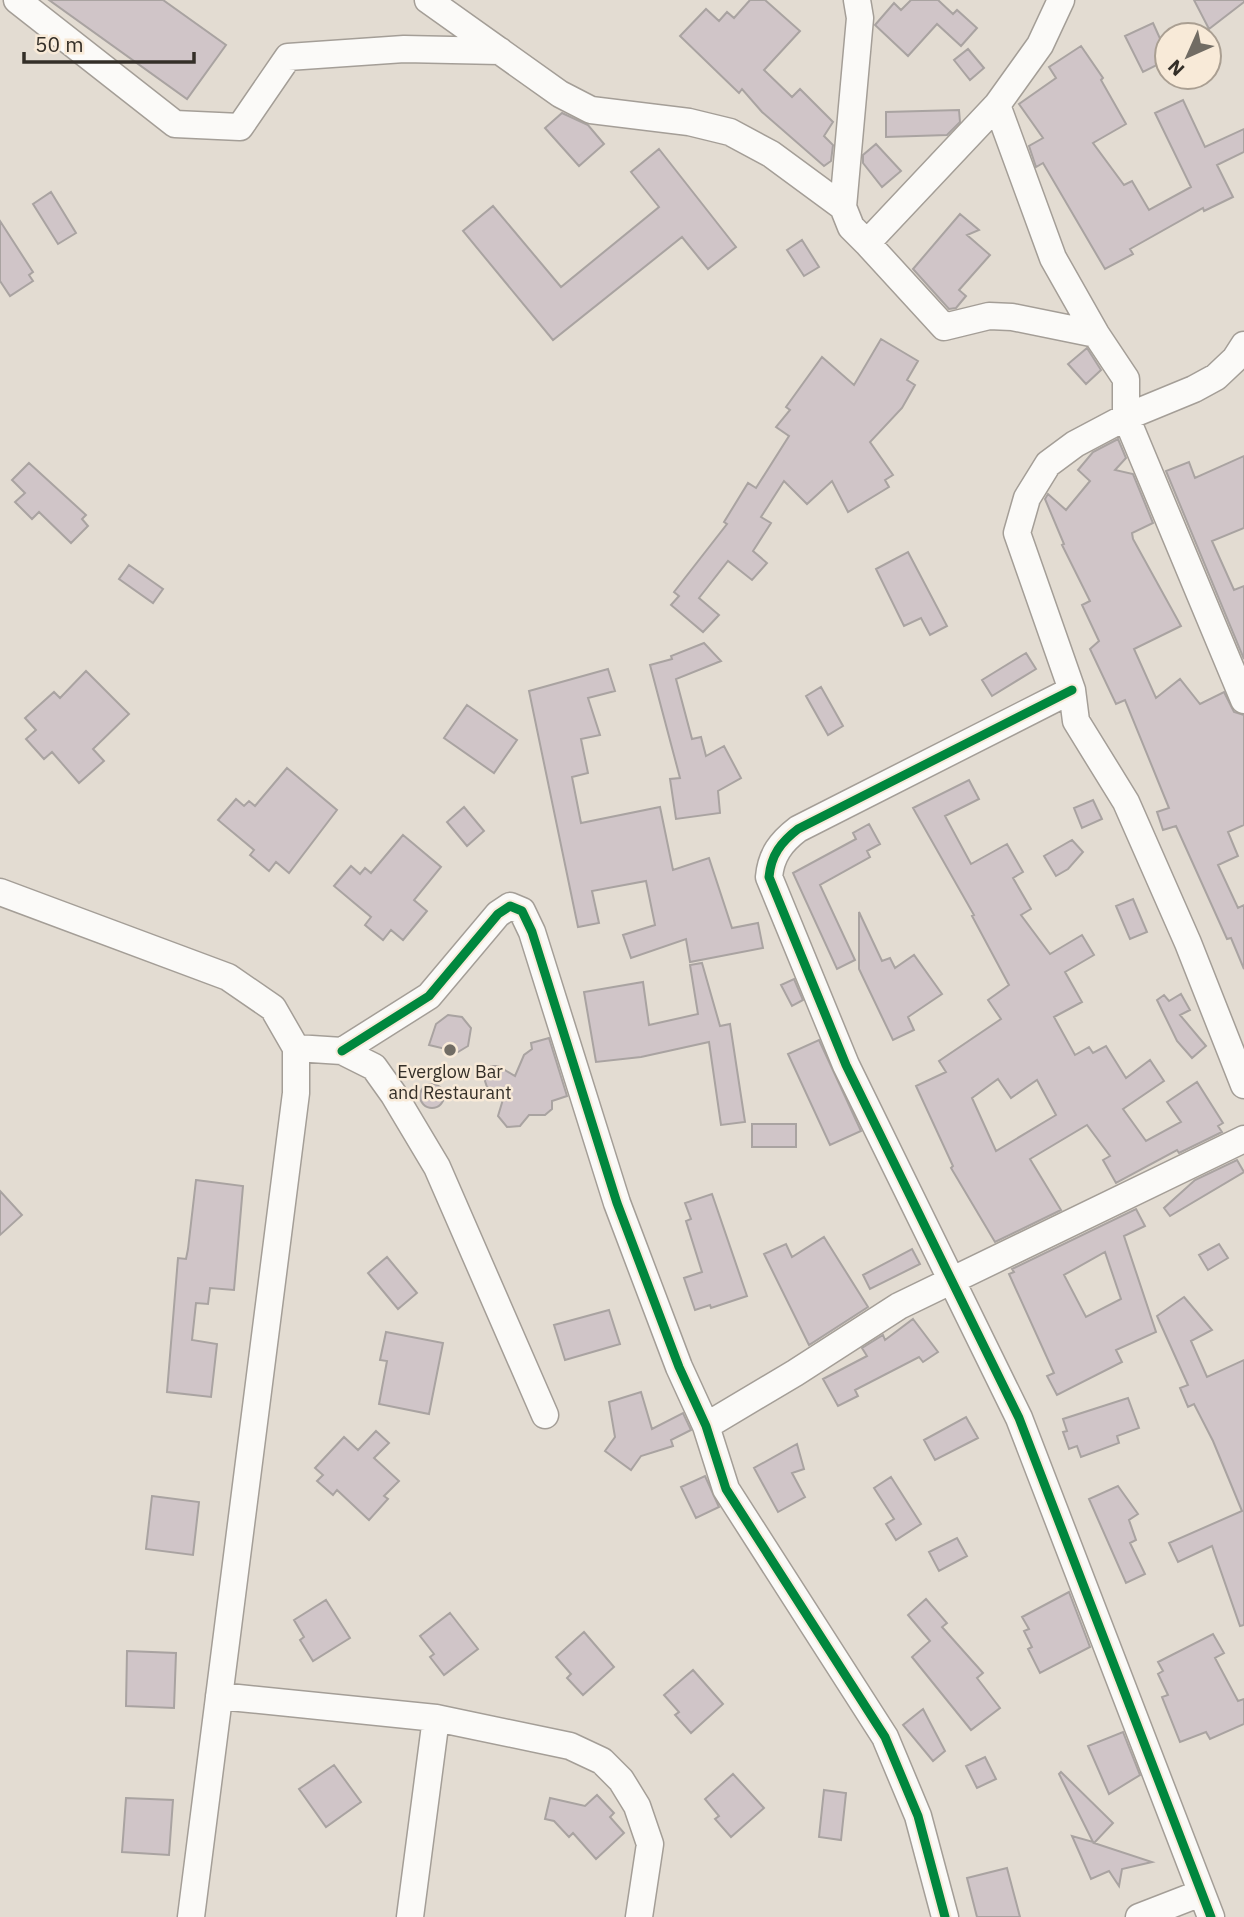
<svg xmlns="http://www.w3.org/2000/svg" width="1244" height="1917" viewBox="0 0 1244 1917" font-family="'IBM Plex Sans',sans-serif">
<rect width="100%" height="100%" fill="#e3dcd2"/>
<path fill="#d0c5c8" stroke="#a9a3a1" stroke-width="2" fill-rule="evenodd" d="M49 0H163L226 45 187 99Z
M750 0H765L800 31 764 70 792 97 800 89 833 122 824 136 833 145 831 161 824 166 762 112 742 89 739 93 680 36 706 9 719 21 727 12 734 18Z
M911 0H938L953 14 957 10 977 28 961 46 937 24 908 56 875 25 894 3 901 10Z
M1194 0H1244V2L1209 29Z
M1153 23 1167 54V60L1143 72 1125 36Z
M1081 46 1103 78 1101 80 1126 124 1093 143 1124 185 1132 181 1149 210 1191 187 1155 113 1183 100 1205 147 1244 129V152L1217 165 1233 197 1204 211 1203 208 1130 249 1133 254 1105 269 1043 163 1036 167 1029 146 1043 138 1019 104 1056 78 1049 67Z
M968 49 984 68 970 80 954 60Z
M959 110 960 122 947 135 886 137V112Z
M562 113 588 125 604 144 579 166 545 128Z
M876 144 901 171 882 187 863 163V155Z
M659 149 736 247 708 269 682 237 553 340 463 231 493 206 561 287 659 207 631 172Z
M51 192 76 233 58 244 33 204Z
M960 214 979 230 967 235 990 255 959 290 966 296 956 308 949 309 913 269Z
M0 221 33 272 29 275 33 281 10 296 0 281Z
M802 240 819 267 804 276 787 250Z
M881 339 918 361 907 380 915 385 902 408 870 442 893 475 885 480 889 487 848 512 832 481 807 504 784 481 761 517 771 523 753 551 767 563 752 580 728 561 699 598 719 615 703 632 671 605 679 596 674 592 727 524 724 522 748 483 756 488 789 436 776 427 790 410 786 407 822 357 854 385Z
M1087 348 1101 370 1086 384 1068 364Z
M1118 439 1126 458 1115 470 1133 474 1153 523 1132 533 1133 539 1181 626 1134 649 1156 698 1180 679 1200 704 1224 692 1234 712 1244 715V825L1228 832 1238 856 1218 865 1238 908 1244 905V969L1231 938 1227 939 1176 826 1163 830 1157 812 1169 808 1125 700 1116 704 1090 649 1099 641 1082 605 1090 601 1062 545 1064 544 1045 499 1048 494 1066 510 1090 481 1078 470 1093 452Z
M1244 456V528L1212 541 1234 590 1244 586V659L1166 471 1189 462 1195 478Z
M29 463 86 515 82 519 88 526 71 543 39 512 32 519 15 502 25 493 12 480Z
M908 552 947 626 930 635 921 618 904 626 876 569Z
M129 565 163 589 153 603 119 579Z
M704 643 721 661 676 679 692 739 701 737 706 756 724 746 741 778 718 791 720 813 676 819 670 779 680 778 650 665 672 659 671 656Z
M1026 653 1036 669 992 696 982 680Z
M608 669 615 691 588 698 600 735 581 739 588 773 572 777 581 823 660 807 673 870 709 858 732 928 758 923 763 948 690 962 686 939 631 958 623 935 655 925 646 881 592 891 599 923 578 927 529 691Z
M86 671 129 714 93 749 104 761 79 783 52 752 44 759 26 739 36 730 25 718 54 692 60 698Z
M821 687 843 726 828 735 806 696Z
M467 705 517 740 494 773 444 738Z
M287 768 337 810 289 873 276 862 269 871 250 855 254 850 218 820 236 799 244 806 249 801 255 806Z
M969 780 979 799 945 816 971 864 1007 844 1023 872 1013 878 1031 909 1021 915 1050 954 1082 935 1094 955 1065 972 1082 1002 1054 1017 1075 1055 1089 1047 1093 1053 1106 1046 1126 1078 1150 1060 1164 1081 1123 1109 1146 1141 1181 1122 1167 1102 1197 1082 1223 1123 1218 1126 1222 1132 1179 1153 1177 1150 1116 1183 1103 1160 1110 1156 1087 1125 1030 1159 1061 1210 995 1242 951 1168 953 1166 916 1086 946 1072 939 1061 1001 1019 988 1000 1009 985 972 916 974 915 913 808ZM998 1079 1011 1098 1037 1080 1056 1115 996 1151 972 1098Z
M1093 800 1102 819 1082 828 1074 808Z
M464 807 484 831 467 846 447 822Z
M869 824 880 844 867 851 870 857 820 885 855 960 837 969 793 873 856 839 853 833Z
M403 835 441 867 414 900 427 911 403 940 391 930 383 940 365 925 371 917 334 886 351 866 360 874 365 868 371 873Z
M1072 840 1083 852 1068 869 1056 876 1044 856Z
M1133 899 1147 932 1130 939 1116 906Z
M859 912 882 961 890 958 895 968 914 955 942 994 908 1017 914 1030 893 1040 859 969Z
M702 963 720 1026 730 1024 745 1122 721 1125 709 1042 641 1057 596 1062 584 992 643 982 649 1025 698 1014 690 965Z
M794 979 803 1000 792 1006 781 985Z
M1181 994 1190 1010 1180 1015 1206 1046 1192 1058 1177 1041 1157 1000 1164 995 1169 1001Z
M448 1015 462 1017 471 1028 468 1046 458 1052 429 1045 436 1024Z
M549 1038 567 1096 552 1101V1109L545 1115H529L520 1126 507 1127 498 1116 504 1096 487 1087 483 1075 491 1066H498L515 1076 524 1055 532 1049 531 1043Z
M819 1040 861 1131 830 1145 788 1054Z
M420 1096a12 12 0 1 1 24 0a12 12 0 1 1-24 0Z
M752 1124H796V1147H752Z
M1237 1160 1244 1172 1170 1216 1164 1208 1195 1180Z
M196 1180 243 1186 234 1290 210 1288 208 1304 196 1303 192 1340 217 1344 211 1397 167 1392 178 1258 186 1259 188 1249Z
M0 1191 22 1215 0 1235Z
M712 1194 747 1296 711 1308 710 1305 695 1310 684 1278 702 1272 686 1221 691 1219 685 1203Z
M1136 1209 1145 1226 1124 1236 1156 1332 1116 1350 1122 1362 1057 1395 1047 1376 1054 1373 1009 1274 1014 1272 1012 1269ZM1105 1252 1121 1299 1086 1317 1064 1275Z
M824 1237 868 1307 809 1345 764 1254 786 1244 792 1257Z
M1219 1244 1228 1258 1208 1270 1199 1255Z
M912 1249 920 1264 870 1289 863 1275Z
M387 1257 417 1293 398 1309 368 1273Z
M1184 1297 1212 1330 1191 1341 1207 1377 1244 1360V1625L1240 1626 1212 1546 1178 1562 1169 1543 1242 1511 1213 1441 1194 1404 1188 1407 1180 1388 1188 1385 1157 1316Z
M609 1310 620 1344 565 1360 554 1325Z
M913 1319 938 1352 923 1362 919 1357 855 1390 858 1396 838 1406 823 1379 867 1356 862 1348 883 1335 885 1340Z
M386 1332 443 1343 429 1414 379 1404 387 1361 380 1360Z
M641 1392 652 1429 683 1413 691 1430 671 1440 673 1446 641 1456 631 1470 605 1451 615 1437 609 1402Z
M1128 1398 1139 1428 1117 1436 1119 1443 1081 1457 1077 1446 1069 1449 1063 1432 1067 1431 1063 1419Z
M966 1417 978 1438 935 1460 924 1440Z
M376 1431 389 1443 374 1458 399 1481 384 1496 388 1499 369 1520 337 1490 333 1495 317 1481 323 1475 315 1468 344 1437 358 1450Z
M797 1444 804 1469 792 1473 805 1497 778 1512 754 1468Z
M705 1476 719 1507 696 1518 681 1487Z
M891 1477 921 1524 896 1540 886 1524 894 1519 874 1488Z
M1118 1486 1138 1514 1129 1520 1136 1540 1130 1543 1145 1574 1126 1583 1089 1499Z
M152 1496 199 1502 193 1555 146 1549Z
M957 1538 967 1556 939 1571 929 1552Z
M1069 1592 1090 1647 1040 1673 1028 1649 1032 1647 1024 1631 1029 1629 1022 1617Z
M926 1599 947 1623 942 1627 983 1673 977 1678 1000 1708 971 1730 912 1657 930 1641 908 1615Z
M326 1600 350 1638 313 1661 300 1640 304 1637 294 1620Z
M450 1613 478 1649 444 1675 430 1657 434 1654 420 1636Z
M584 1632 614 1667 583 1695 567 1678 571 1674 556 1657Z
M1213 1634 1224 1653 1215 1658 1238 1701 1244 1699V1724L1210 1739 1206 1732 1180 1742 1162 1697 1168 1695 1158 1674 1163 1671 1158 1662Z
M127 1651 176 1653 174 1708 126 1706Z
M693 1670 723 1704 691 1733 675 1715 679 1712 664 1695Z
M923 1709 945 1751 933 1761 903 1725Z
M1123 1732 1140 1775 1109 1794 1088 1746Z
M985 1757 996 1779 977 1788 966 1766Z
M334 1765 361 1802 326 1827 299 1789Z
M1061 1772 1113 1823 1094 1843 1152 1862 1122 1869 1119 1886 1109 1871 1091 1879 1072 1836 1093 1842 1059 1774Z
M733 1774 764 1808 731 1837 715 1819 719 1816 705 1799Z
M824 1790 846 1793 841 1840 819 1837Z
M597 1795 614 1813 610 1817 624 1833 596 1859 573 1833 569 1837 554 1821 545 1819 550 1798 585 1806Z
M126 1798 173 1800 169 1855 122 1852Z
M1007 1868 1020 1917H977L967 1878Z"/>
<g fill="none" stroke-linecap="round" stroke-linejoin="round">
<g stroke="#a49e97" stroke-width="29">
<path id="minor" d="M17 0 175 124 240 127 288 57 404 49 500 51
M428 0 560 94 591 110 689 122 730 132 771 154 843 207 851 227 867 243 997 105 1040 45 1061 0
M997 105 1053 258 1096 334 1126 379V417L1244 700
M843 207 860 18 857 0
M867 243 944 327 989 316 1012 317 1096 334
M1244 345 1235 359 1216 377 1194 389 1126 417 1075 444 1048 464 1027 498 1017 533 1072 690 1076 721 1126 802 1188 943 1244 1085
M1072 690 798 829C781 842 771 855 769 877L846 1065 1019 1418 1211 1917
M0 892 228 977 273 1008 296 1048V1093L191 1917
M296 1048 342 1051 374 1067 394 1095 437 1167 545 1415
M342 1051 429 996 498 914 510 906 522 911 532 932 617 1203 679 1367 706 1426 726 1489 885 1737 918 1816 945 1917
M706 1426 795 1373 899 1306 1244 1139
M219 1696 436 1718 570 1746 602 1761 621 1780 637 1806 650 1844 639 1917
M410 1917 436 1718
M1139 1917 1201 1893"/>
</g>
<use href="#minor" stroke="#fbfaf8" stroke-width="26"/>
<g stroke="#f8ead8" stroke-width="13">
<path id="cycleway" d="M1072 690 798 829C781 842 771 855 769 877L846 1065 1019 1418 1211 1917
M342 1051 429 996 498 914 510 906 522 911 532 932 617 1203 679 1367 706 1426 726 1489 885 1737 918 1816 945 1917"/>
</g>
<use href="#cycleway" stroke="#00873e" stroke-width="9"/>
</g>
<circle fill="#716c64" stroke="#f8ead8" stroke-width="2.5" cx="450" cy="1050" r="7"/>
<g text-anchor="middle" stroke-width="5" stroke-linejoin="round" paint-order="stroke">
<g font-size="18" fill="#342f28" stroke="#f8ead8">
<text x="450" y="1078">Everglow Bar<tspan x="450" dy="21">and Restaurant</tspan></text>
</g>
</g>
<g transform="translate(1188 56) rotate(225)"><circle r="33" fill="#f8ead8" stroke="#aa9f92" stroke-width="2"/>
<path d="M0-5L12 26L0 18L-12 26Z" fill="#716c64"/>
<text y="-10" font-size="19" font-weight="bold" text-anchor="middle" fill="#342f28">N</text>
</g>
<path d="M24 52v10h170v-10" fill="none" stroke="#342f28" stroke-width="3.5"/>
<text x="35" y="52" font-size="21" fill="#342f28" stroke="#f8ead8" stroke-width="5" paint-order="stroke">50 m</text>
</svg>
